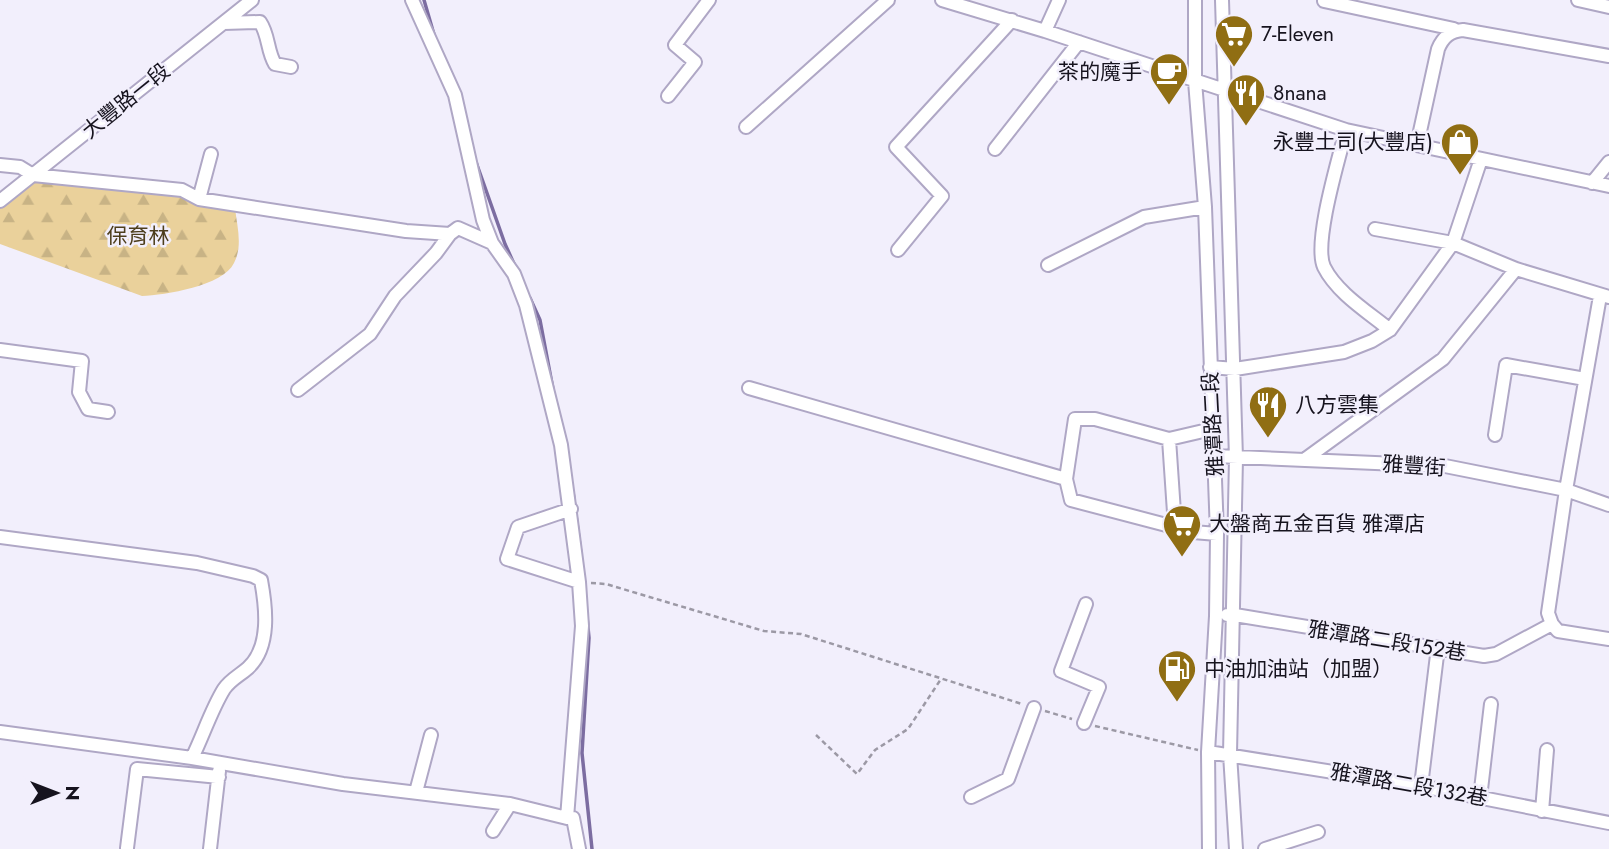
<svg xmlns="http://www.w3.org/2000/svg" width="1609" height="849" viewBox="0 0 1609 849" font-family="Jost,'Noto Sans TC',sans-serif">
<defs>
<pattern id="forest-firs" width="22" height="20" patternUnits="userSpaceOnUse" patternTransform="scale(1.75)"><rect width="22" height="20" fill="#ead19b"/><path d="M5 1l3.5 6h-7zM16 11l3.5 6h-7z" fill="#c8b385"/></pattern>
</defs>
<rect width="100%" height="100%" fill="#f2effc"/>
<path fill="url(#forest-firs)" d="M43 170 154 182 235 208C237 226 243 246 234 263 223 286 165 295 142 296L0 244V203Z"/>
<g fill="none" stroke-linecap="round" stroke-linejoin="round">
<path stroke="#7c6da1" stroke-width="3.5" d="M424 0 435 38
M476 162 505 244 515 266
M530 298 540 320 553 389
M573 492 581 554
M587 617 589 638 582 753 592 849"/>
<g stroke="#afa7c5" stroke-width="16">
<path id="minor" d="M412 0 455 95 483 220 492 243 514 274 526 305 561 445 579 582 582 626 567 818H573L579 849
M942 0 1045 31 1346 130 1609 186
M1195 0V81L1205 207 1217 534 1216 616 1208 752 1209 849
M1222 0 1236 458 1230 754 1236 849
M1578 0 1609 7
M1324 1 1454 29
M224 23 260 22C269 35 267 51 275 64L291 67
M1045 31 1059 0
M668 96 695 62 675 45 709 0
M746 127 888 0
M1346 130C1339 158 1313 243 1324 267 1337 293 1368 312 1390 330
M1417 145 1438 49C1443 37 1450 31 1463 30L1609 56
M995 149 1079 42
M0 165 20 167 33 175 182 190 199 199 406 231 450 234
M1592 183 1609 162
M199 199 211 154
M0 201 252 0
M1375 229 1453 243 1516 269 1609 297
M898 250 942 196 896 147 1012 20
M1048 265 1144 217 1205 207
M1600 296 1566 490 1548 613 1552 624 1558 631 1609 639
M0 350 82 361 79 392 88 409 108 412
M1210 367 1235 369 1344 352 1372 341 1390 330 1453 243 1481 159
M749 388 1066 479 1071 500 1193 532 1217 534
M298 390 370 334 395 296 436 253 450 234 458 228 492 243
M1495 435 1506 365 1585 379
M1169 439 1175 527
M1215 456 1445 466 1566 490 1609 505
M1304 460 1443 359 1516 269
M1066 479 1075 419H1095L1169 439 1212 429
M571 509 518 527 507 559 579 582
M0 537 197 563 253 576 261 580C266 607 271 647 248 668 239 676 231 679 224 689 211 710 203 736 192 758
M1227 615H1235L1484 656 1496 654 1552 624
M1084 723 1099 687 1061 671 1086 604
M0 732 192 758 343 784 510 804 567 818
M1208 752 1421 786 1609 823
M1421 786 1438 647
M416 792 431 735
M971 797 1008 779 1034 708
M1480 798 1491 704
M1542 811 1547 750
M493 831 510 804
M127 848 137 769 219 777
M210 849 219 771
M1265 849 1318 832"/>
</g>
<path stroke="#9c99a5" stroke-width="2.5" stroke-dasharray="5 3.5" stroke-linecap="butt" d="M591 583 606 584 764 631 801 634 1022 704
M1045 711 1072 719
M1095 726 1198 750
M816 735 857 774 875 750 908 729 941 679"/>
<use href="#minor" stroke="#fff" stroke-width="12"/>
</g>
<defs>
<g id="supermarket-pin" transform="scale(2.0125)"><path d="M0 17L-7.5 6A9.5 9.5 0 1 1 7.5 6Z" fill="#906e13" stroke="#f2effc"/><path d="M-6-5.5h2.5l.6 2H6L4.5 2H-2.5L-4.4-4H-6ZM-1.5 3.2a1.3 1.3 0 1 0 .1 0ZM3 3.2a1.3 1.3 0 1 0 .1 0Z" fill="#fff"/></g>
<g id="cafe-pin" transform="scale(2.0125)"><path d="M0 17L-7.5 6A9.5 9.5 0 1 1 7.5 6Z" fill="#906e13" stroke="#f2effc"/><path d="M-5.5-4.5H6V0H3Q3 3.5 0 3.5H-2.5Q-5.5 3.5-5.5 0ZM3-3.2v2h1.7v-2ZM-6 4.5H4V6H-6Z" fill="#fff"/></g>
<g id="restaurant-pin" transform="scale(2.0125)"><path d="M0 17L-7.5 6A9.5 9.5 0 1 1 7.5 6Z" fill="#906e13" stroke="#f2effc"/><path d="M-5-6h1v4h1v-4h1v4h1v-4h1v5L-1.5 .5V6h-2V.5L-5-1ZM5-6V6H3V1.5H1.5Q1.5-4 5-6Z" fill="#fff"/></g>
<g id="shop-pin" transform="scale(2.0125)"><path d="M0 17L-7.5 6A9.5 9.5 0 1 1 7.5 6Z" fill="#906e13" stroke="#f2effc"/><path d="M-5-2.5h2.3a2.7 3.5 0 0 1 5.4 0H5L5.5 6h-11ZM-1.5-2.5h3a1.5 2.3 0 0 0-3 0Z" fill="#fff"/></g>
<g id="fuel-pin" transform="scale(2.0125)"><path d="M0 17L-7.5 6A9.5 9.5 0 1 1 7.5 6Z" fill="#906e13" stroke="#f2effc"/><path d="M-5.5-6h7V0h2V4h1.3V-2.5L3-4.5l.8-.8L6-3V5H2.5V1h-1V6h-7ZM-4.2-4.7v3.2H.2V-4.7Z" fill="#fff"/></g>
</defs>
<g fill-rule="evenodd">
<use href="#supermarket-pin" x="1234" y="34"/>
<use href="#cafe-pin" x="1169" y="72"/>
<use href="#restaurant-pin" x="1246" y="93"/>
<use href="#shop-pin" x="1460" y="142"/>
<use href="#restaurant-pin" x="1268" y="405"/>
<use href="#supermarket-pin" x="1182" y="524"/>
<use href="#fuel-pin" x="1177" y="669"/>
</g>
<g text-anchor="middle" stroke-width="5" stroke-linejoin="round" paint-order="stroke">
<g font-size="21" fill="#16131e" stroke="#f2effc" text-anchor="start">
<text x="1261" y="41">7-Eleven</text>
<text x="1142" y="79" text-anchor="end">茶的魔手</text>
<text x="1273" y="100">8nana</text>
<text x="1433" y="149" text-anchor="end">永豐土司(大豐店)</text>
<text x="1295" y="412">八方雲集</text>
<text x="1209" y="531">大盤商五金百貨 雅潭店</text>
<text x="1204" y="676">中油加油站（加盟）</text>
</g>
<g font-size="21" fill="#16131e" stroke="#f2effc">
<text transform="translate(126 101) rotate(-39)" y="7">大豐路一段</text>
<text transform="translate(1213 424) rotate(-93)" y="7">雅潭路二段</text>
<text transform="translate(1414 466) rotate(4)" y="7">雅豐街</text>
<text transform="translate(1387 641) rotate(9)" y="7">雅潭路二段152巷</text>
<text transform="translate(1409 785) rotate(10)" y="7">雅潭路二段132巷</text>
</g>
<g font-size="21" fill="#4d3e1d" stroke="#f2effc">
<text x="138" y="243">保育林</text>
</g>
</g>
<g transform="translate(56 793) rotate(90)" stroke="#f2effc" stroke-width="5" paint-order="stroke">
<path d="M0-5L12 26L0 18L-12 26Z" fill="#16131e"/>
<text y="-10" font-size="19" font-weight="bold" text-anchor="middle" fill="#16131e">N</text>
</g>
</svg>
